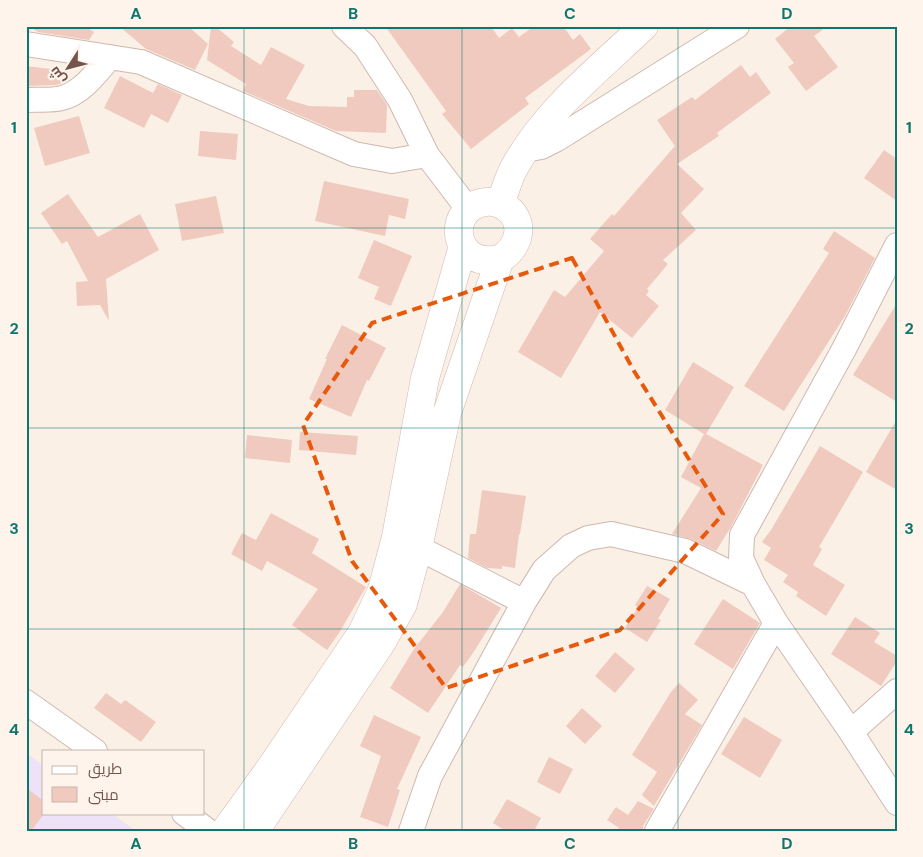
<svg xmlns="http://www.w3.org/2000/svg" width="923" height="857" viewBox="0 0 923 857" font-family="'DM Sans',Cairo,sans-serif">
<rect width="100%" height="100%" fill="#fbf0e6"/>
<path fill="#ede2f8" d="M26 753 44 766V813H111L136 831H26Z"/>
<path fill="#f0cabe" d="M28 26H85L94 32 89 40 38 32Z
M119 26H188L208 44 195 70 146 49Z
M211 26H215L234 42 231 46 261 65 271 47 305 65 286 99 309 106 347 107V97H354V90H377L387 105 386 133 336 131 243 91 246 84 207 60Z
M385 26H491L499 38 512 28 519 37 534 26H563L573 40 580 34 591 49 525 98 529 104 471 149 442 114 446 111Z
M791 26H828L814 36 838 67 806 91 788 67 794 63 775 39Z
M741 65 750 77 756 72 771 93 717 133 719 136 677 164 704 189 681 213 696 230 663 260 668 264 647 289 649 291 646 295 659 306 632 338 600 312 561 378 518 352 554 290 565 297 604 251 590 239 612 214 614 216 675 146 657 120 692 97 695 100Z
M26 66 68 71 67 81 56 85 26 86Z
M120 76 153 93 158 84 182 95 168 123 151 114 144 128 104 108Z
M79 116 90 153 45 166 34 128Z
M200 131 238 134 236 160 198 156Z
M884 150 897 159V201L864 178Z
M324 181 409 199 405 219 389 215 385 236 315 221Z
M68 194 98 237 140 214 159 250 106 279 109 321 100 305 77 306 76 282 88 281 67 241 62 244 41 213Z
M216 196 224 233 182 241 175 204Z
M834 231 875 258 845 316 784 411 744 386 829 253 823 249Z
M374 240 412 256 391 306 374 299 379 287 358 278Z
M897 303V402L853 375Z
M342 325 386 348 369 381 367 380 351 417 309 399 327 359H325Z
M693 362 734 387 706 434 763 465 731 527 716 551 691 539 672 534 701 488 681 477 704 434 665 410Z
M897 419V490L866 472Z
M300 432 358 436 356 455 299 450Z
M247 435 292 440 290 463 245 458Z
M820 446 863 472 819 547 822 549 813 565 845 585 826 616 796 596 798 592 783 582 788 575 764 560 771 548 762 542 771 530Z
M482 490 526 496 520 534H519L515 568 502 566V569L487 568 468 558 470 534H476Z
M271 513 319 539 312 553 366 587 339 633 327 650 292 625 318 589 267 561 262 571 231 554 242 533 256 540Z
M460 584 501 608 475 650 463 667 460 665 428 713 390 688 414 649 443 612Z
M647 586 670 599 658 619 661 620 647 642 625 628 638 607 635 605Z
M723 599 760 623 733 669 694 644Z
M855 617 880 633 874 642 897 656V661L881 686 831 654Z
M615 652 635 669 615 693 595 676Z
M679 683 698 700 685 714 702 725 654 806 642 795 657 772 632 755 671 692Z
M106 693 121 704 125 700 156 722 141 742 94 708Z
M582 708 602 726 585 744 566 726Z
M374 715 421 737 397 789 400 790 388 827 360 817 381 756 360 746Z
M744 717 782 740 760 778 721 754Z
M549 757 573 769 560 794 537 782Z
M26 788 44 801V814L31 831H26Z
M507 799 541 818 534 831H506L493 823Z
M638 801 654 809 643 826V831H617L619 828 607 820 616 807 628 815Z"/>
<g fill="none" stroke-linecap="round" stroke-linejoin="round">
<g stroke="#cfb8af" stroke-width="26">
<path id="minor" d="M344 26 365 46 400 100 427 155 468 209
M26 44 141 62 354 154 392 161 427 155
M26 100C38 99 51 101 62 98 83 92 96 73 110 57
M525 150 541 147 557 139 737 26
M897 245 844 349 742 535 741 558 753 584 776 623 851 732 897 803
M403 540 524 602
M26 702 95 751
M851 732 897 691
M184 813 208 831
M411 831 430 776 524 602 544 570 571 546 588 538 611 534 685 551 753 584
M657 831 776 623"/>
</g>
<g stroke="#d1b7ad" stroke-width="29">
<path id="secondary" d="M500 204C505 192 508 179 514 168 545 111 598 70 644 26
M225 831 271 767 363 631 382 590 396 537 425 378 463 246
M255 831 382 642 403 604 418 548 447 413 500 259C520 247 527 220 504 206 499 203 492 201 486 202 445 206 451 270 500 259"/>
</g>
<use href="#minor" stroke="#fff" stroke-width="24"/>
<use href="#secondary" stroke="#fff" stroke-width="28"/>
</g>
<path fill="none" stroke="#e8590c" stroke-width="4" stroke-dasharray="10 6" stroke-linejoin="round" d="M572 258 634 371 723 514 620 630 446 688 352 561 303 425 372 323Z"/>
<path fill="none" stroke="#0f766e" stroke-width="1" stroke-opacity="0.55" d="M244 26V831M462 26V831M678 26V831M26 228H897M26 428H897M26 629H897"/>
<rect width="923" height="857" fill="none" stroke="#fef4ec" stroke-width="55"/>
<rect x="42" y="750" width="162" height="65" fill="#fef4ec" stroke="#c7b4ac"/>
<rect x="52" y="766" width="25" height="8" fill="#ffffff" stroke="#c7b4ac"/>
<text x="88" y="774" font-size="15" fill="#74544b">طريق</text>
<rect x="52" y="787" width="25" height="15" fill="#f0cabe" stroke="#c7b4ac"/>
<text x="88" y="800" font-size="15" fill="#74544b">مبنى</text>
<g transform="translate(68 68) rotate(234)" stroke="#fef4ec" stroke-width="4" paint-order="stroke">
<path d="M0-4L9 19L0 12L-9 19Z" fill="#74544b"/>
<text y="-8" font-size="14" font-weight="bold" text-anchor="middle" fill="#74544b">ش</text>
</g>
<rect x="28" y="28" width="868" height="802" fill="none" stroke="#0f766e" stroke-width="2"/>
<g font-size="16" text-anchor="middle" font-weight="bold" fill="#0f766e">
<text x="136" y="19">A</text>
<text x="353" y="19">B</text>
<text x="570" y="19">C</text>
<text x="787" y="19">D</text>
<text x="14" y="133">1</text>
<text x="909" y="133">1</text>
<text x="14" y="334">2</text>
<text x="909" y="334">2</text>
<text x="14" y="534">3</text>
<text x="909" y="534">3</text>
<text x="14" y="735">4</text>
<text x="909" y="735">4</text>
<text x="136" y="849">A</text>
<text x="353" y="849">B</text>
<text x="570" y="849">C</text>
<text x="787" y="849">D</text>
</g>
</svg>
